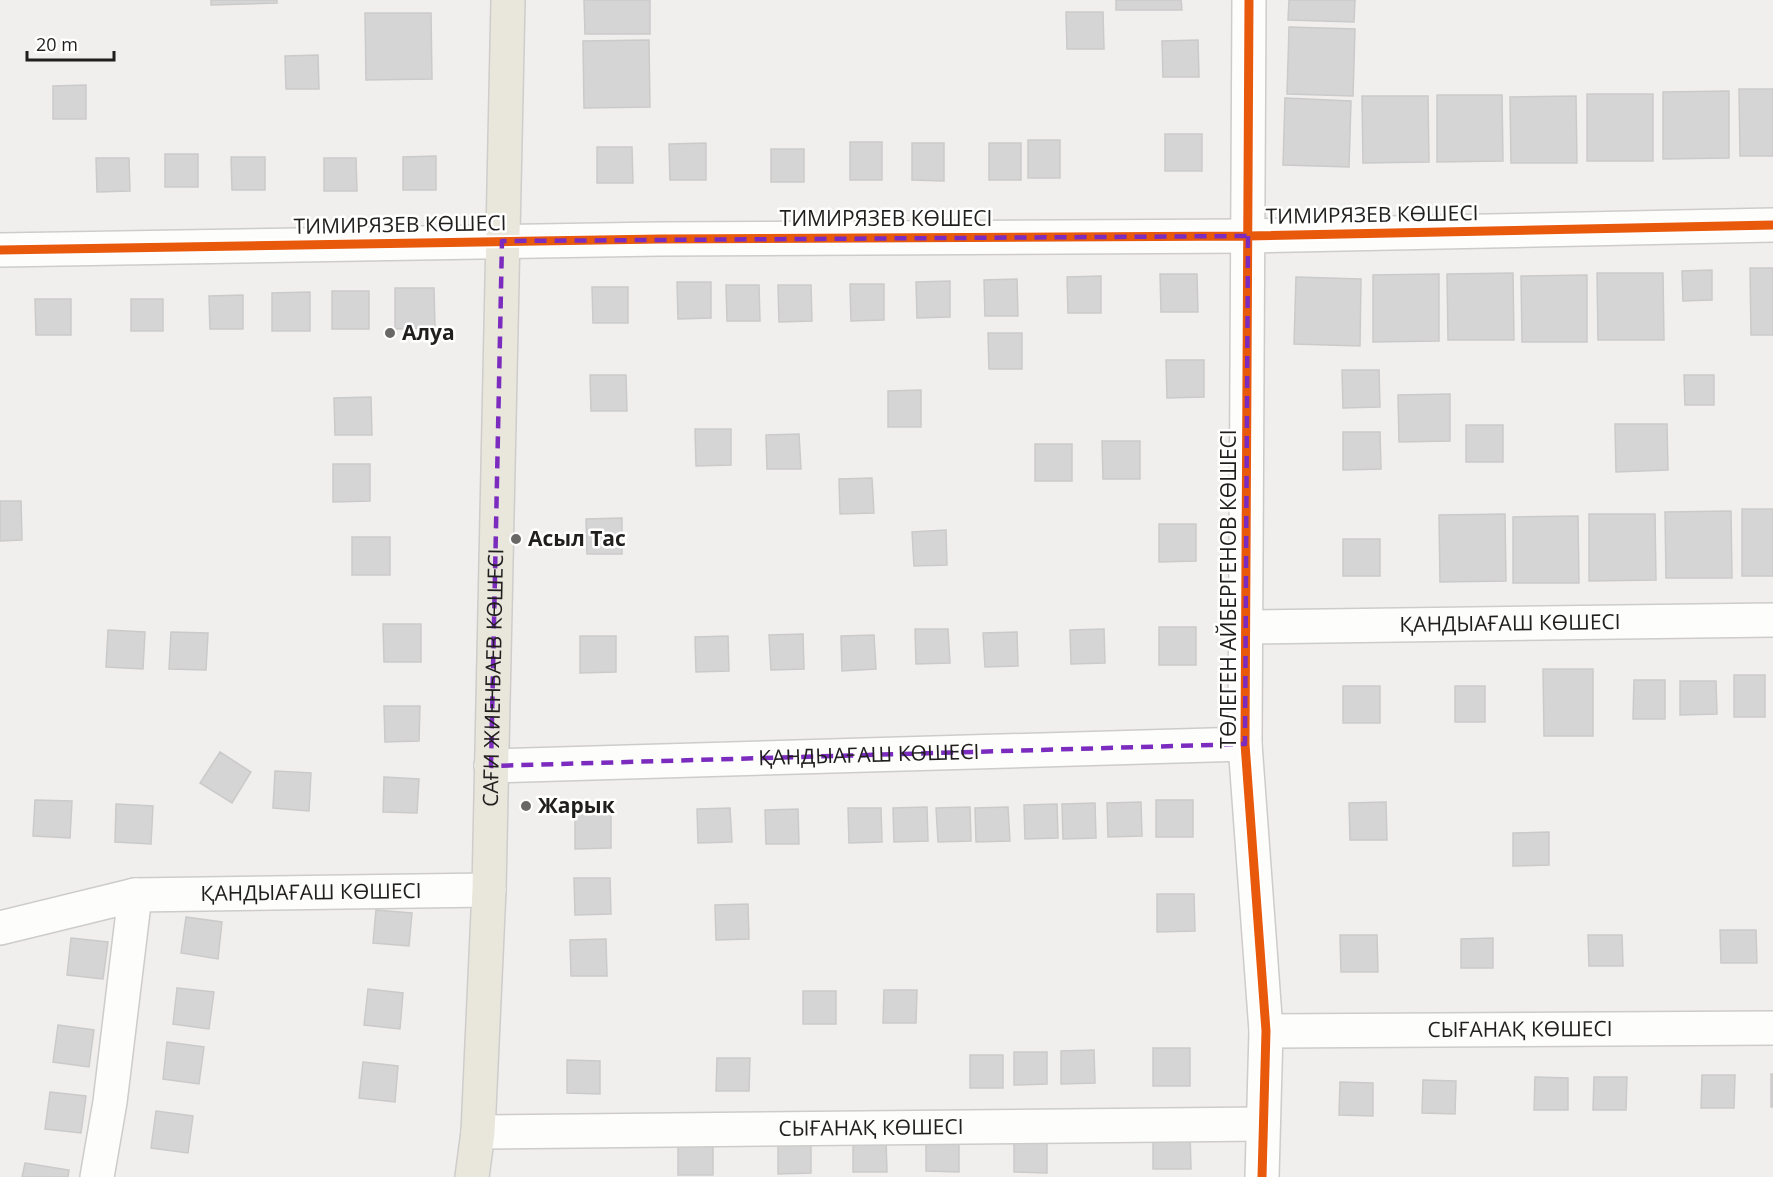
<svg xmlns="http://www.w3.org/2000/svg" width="1773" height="1177" viewBox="0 0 1773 1177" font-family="'Open Sans',sans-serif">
<rect width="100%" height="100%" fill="#f1efed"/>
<path fill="#d6d5d5" stroke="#cbcaca" stroke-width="1.5" d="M211 0H277V3L211 5Z
M584 0H650V34H585Z
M1116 0H1181L1182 10H1116Z
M1289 0H1355L1354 22 1288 20Z
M1066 12H1103L1104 49H1067Z
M365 13H431L432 79 366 80Z
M1289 27 1355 29 1353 96 1287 94Z
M649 40 650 107 584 108 583 41Z
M1198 40 1199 77H1163L1162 41Z
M318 55 319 89H286L285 56Z
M86 85V119H53V86Z
M1739 89H1773V156H1740Z
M1729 91V158L1663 159V92Z
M1587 94H1653V161H1587Z
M1437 95H1502L1503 161 1437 162Z
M1362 96H1428L1429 162 1363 163Z
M1576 96 1577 163H1511L1510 97Z
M1285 98 1351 101 1349 167 1283 165Z
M1165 134H1202V171H1165Z
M1028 140H1060V178H1028Z
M850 142H882V180H850Z
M706 143V180H670L669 144Z
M912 143H944V181L912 180Z
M989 143H1021V180H989Z
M597 147H632L633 183H597Z
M771 149H804V182H771Z
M165 154H198V187H165Z
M436 156V190H403V157Z
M231 157H265V190H232Z
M96 158H129L130 191 97 192Z
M324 158H356L357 191H324Z
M1750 268H1773V335H1751Z
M1712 270V300L1683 301 1682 271Z
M1513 273 1514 340H1448L1447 274Z
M1597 273H1663L1664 340H1598Z
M1160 274H1197L1198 312H1161Z
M1439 274V341L1373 342V275Z
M1587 275V342H1522L1521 276Z
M1101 276V313H1068L1067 277Z
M1296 277 1361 279 1360 346 1294 344Z
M1017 279 1018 316H985L984 280Z
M950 281V317L917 318 916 282Z
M677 282H711V318L678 319Z
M850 284H884V320L851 321Z
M726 285H759L760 321H727Z
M778 285H811L812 321 779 322Z
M592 287H628V323H593Z
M395 288H434L435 328 395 329Z
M332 291H369V329H332Z
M310 292V331H272V293Z
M243 295V329H210L209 296Z
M35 299H71V335H36Z
M131 299H163V331H131Z
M988 333H1022V369H989Z
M1166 360H1204V397L1167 398Z
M1342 370H1379L1380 407 1343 408Z
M590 375H626L627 411H591Z
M1684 375H1714V405H1685Z
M921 390V427H888V391Z
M1450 394V441L1399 442 1398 395Z
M371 397 372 435H335L334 398Z
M1615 424H1667L1668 470 1616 472Z
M1466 425H1503V462H1466Z
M695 429H731V465L696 466Z
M1343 432H1380L1381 469 1343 470Z
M799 434 801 469H767L766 435Z
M1102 441H1140V479H1103Z
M1035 444H1072V481H1035Z
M333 464H370V501L333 502Z
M872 478 874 513 840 514 839 479Z
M0 501H21L22 540 0 541Z
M1742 509H1773V576H1742Z
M1731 511 1732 578H1666L1665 512Z
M1505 514 1506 581 1440 582 1439 515Z
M1589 514H1655L1656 580 1589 581Z
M1578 516 1579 583H1513V517Z
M622 518V554H587L586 519Z
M1159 524H1196V561L1159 562Z
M946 530 947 565 914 566 912 532Z
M352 537H390V575H352Z
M1343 539H1380V576H1343Z
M383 624H421V662H384Z
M1159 627H1196V665H1159Z
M915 629H948L950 663 916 664Z
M1104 629 1105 663 1071 664 1070 630Z
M108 630 145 632 143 669 106 667Z
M171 632 208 633 206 670 169 669Z
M1017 632 1018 666 985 667 983 633Z
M803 634 804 669 771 670 769 635Z
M874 635 876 669 842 671 841 636Z
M580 636H616V672L580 673Z
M728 636 729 671 696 672 695 637Z
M1543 669H1593V736H1544Z
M1734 675H1765V717H1734Z
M1634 680H1665V719H1633Z
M1680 681H1716L1717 714 1680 715Z
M1343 686H1380V723H1343Z
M1455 686H1485V722H1455Z
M384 706H420L419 741 385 742Z
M220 752 251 772 232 803 200 783Z
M275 771 311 773 309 811 273 808Z
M384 777 419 779 417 813 383 812Z
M35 800 72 801 70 838 33 836Z
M1156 800H1193V837H1156Z
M1141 802 1142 836 1108 837 1107 803Z
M1386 802 1387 840H1350L1349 803Z
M1095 803 1096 838 1063 839 1062 804Z
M116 804 153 806 151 844 115 842Z
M1057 804 1058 838 1025 839 1024 805Z
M927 807 928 841 894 842 893 808Z
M970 807 971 841 938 842 936 808Z
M1008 807 1010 841 976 842 975 808Z
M730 808 732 842 698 843 697 809Z
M848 808H881L882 842 849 843Z
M798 809 799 844H766L765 810Z
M611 812V848L575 849V813Z
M1549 832V865L1513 866V833Z
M574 878H610L611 914 575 915Z
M1157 894H1194L1195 931 1157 932Z
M748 904 749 939 716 940 715 905Z
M376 910 412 913 409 946 373 943Z
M186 917 222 922 218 959 181 953Z
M1720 930H1756L1757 963H1721Z
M1340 935H1377L1378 972H1341Z
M1588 935H1622L1623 966H1589Z
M71 938 108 942 103 979 67 975Z
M1493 938V968H1461V939Z
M606 939 607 976H571L570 940Z
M177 988 214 992 209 1029 173 1024Z
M368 989 403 993 400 1029 364 1025Z
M884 990H917L916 1023H883Z
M803 991H836V1024H803Z
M58 1025 94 1030 89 1067 53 1062Z
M167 1042 204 1047 199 1084 163 1079Z
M1153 1048H1190V1086H1153Z
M1094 1050 1095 1083 1061 1084V1051Z
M1014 1052H1047V1084L1014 1085Z
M970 1055H1003V1088H970Z
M717 1058H750L749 1091H716Z
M567 1060 600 1061V1094L567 1093Z
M363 1062 398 1066 395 1102 359 1098Z
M1771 1074H1773V1107H1771Z
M1702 1075H1735L1734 1108H1701Z
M1535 1077 1568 1078V1110H1534Z
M1594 1077H1627L1626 1110H1593Z
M1423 1080 1456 1081 1455 1114 1422 1113Z
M1340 1082 1373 1083V1116L1339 1115Z
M50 1092 86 1096 81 1133 45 1129Z
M156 1111 193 1116 188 1153 151 1148Z
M1153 1132H1190L1191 1169H1153Z
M678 1139H713V1175H678Z
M853 1139H886L887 1172H853Z
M926 1139H959V1172L926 1171Z
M1014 1139 1047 1140V1173L1014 1172Z
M811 1140V1173L778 1174V1141Z
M25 1163 69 1170 68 1177H22Z"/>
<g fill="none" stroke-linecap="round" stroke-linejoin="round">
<g stroke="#cdcccb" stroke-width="36">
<g id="minor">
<path d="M1249 0 1245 744 1266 1031 1262 1177"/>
<path d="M0 250 660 239 1248 236 1773 225"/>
<path id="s1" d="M1246 627 1773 620"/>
<path id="s2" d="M491 766 1245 744"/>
<path id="s3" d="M0 928 135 895 489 890"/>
<path id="s4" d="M1266 1031 1773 1028"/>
<path id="s5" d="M478 1132 1263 1124"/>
<path d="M97 1177 110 1102 135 895"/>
</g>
</g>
<g stroke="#cecdcc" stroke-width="36">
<g id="major">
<path id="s6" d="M472 1177 478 1132 489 890 508 0"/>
</g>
</g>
<use href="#minor" stroke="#fdfdfc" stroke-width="33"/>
<use href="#major" stroke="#e9e6db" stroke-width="33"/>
<g stroke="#fff" stroke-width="13">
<path id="cycleway" d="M1249 0 1245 744 1266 1031 1262 1177
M0 250 660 239 1248 236 1773 225"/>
</g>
<use href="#cycleway" stroke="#e8590c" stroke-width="9"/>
</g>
<path fill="none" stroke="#7b2cbf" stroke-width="4.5" stroke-dasharray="12 8" stroke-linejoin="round" d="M1248 236 1245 744 491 766 502 241Z"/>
<g fill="#696866" stroke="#fff" stroke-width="2">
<circle cx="390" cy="333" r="6"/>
<circle cx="516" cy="539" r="6"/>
<circle cx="526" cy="806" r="6"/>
</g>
<g text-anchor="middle" stroke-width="5" stroke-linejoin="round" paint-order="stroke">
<g font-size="21" fill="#201f1e" stroke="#fff">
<text transform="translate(1372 215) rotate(-1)" y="7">ТИМИРЯЗЕВ КӨШЕСІ</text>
<text x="886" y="226">ТИМИРЯЗЕВ КӨШЕСІ</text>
<text transform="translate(400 225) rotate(-1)" y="7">ТИМИРЯЗЕВ КӨШЕСІ</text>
<text transform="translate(1229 589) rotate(-90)" y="7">ТӨЛЕГЕН АЙБЕРГЕНОВ КӨШЕСІ</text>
<text dy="7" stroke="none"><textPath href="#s1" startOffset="264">ҚАНДЫАҒАШ КӨШЕСІ</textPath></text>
<text dy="7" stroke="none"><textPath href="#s6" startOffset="500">САҒИ ЖИЕНБАЕВ КӨШЕСІ</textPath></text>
<text dy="7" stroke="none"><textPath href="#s2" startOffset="378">ҚАНДЫАҒАШ КӨШЕСІ</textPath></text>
<text dy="7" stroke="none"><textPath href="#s3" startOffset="315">ҚАНДЫАҒАШ КӨШЕСІ</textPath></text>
<text dy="7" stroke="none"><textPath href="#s4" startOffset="254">СЫҒАНАҚ КӨШЕСІ</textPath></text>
<text dy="7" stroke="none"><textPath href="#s5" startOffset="393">СЫҒАНАҚ КӨШЕСІ</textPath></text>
</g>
<g font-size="21" font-weight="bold" fill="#201f1e" stroke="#fff" text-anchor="start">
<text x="402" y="340">Алуа</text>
<text x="528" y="546">Асыл Тас</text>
<text x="538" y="813">Жарык</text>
</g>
</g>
<path d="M27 51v9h87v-9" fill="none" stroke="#201f1e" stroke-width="3"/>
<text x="36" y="51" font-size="18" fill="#201f1e" stroke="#ffffff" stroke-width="4.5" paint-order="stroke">20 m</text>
</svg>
